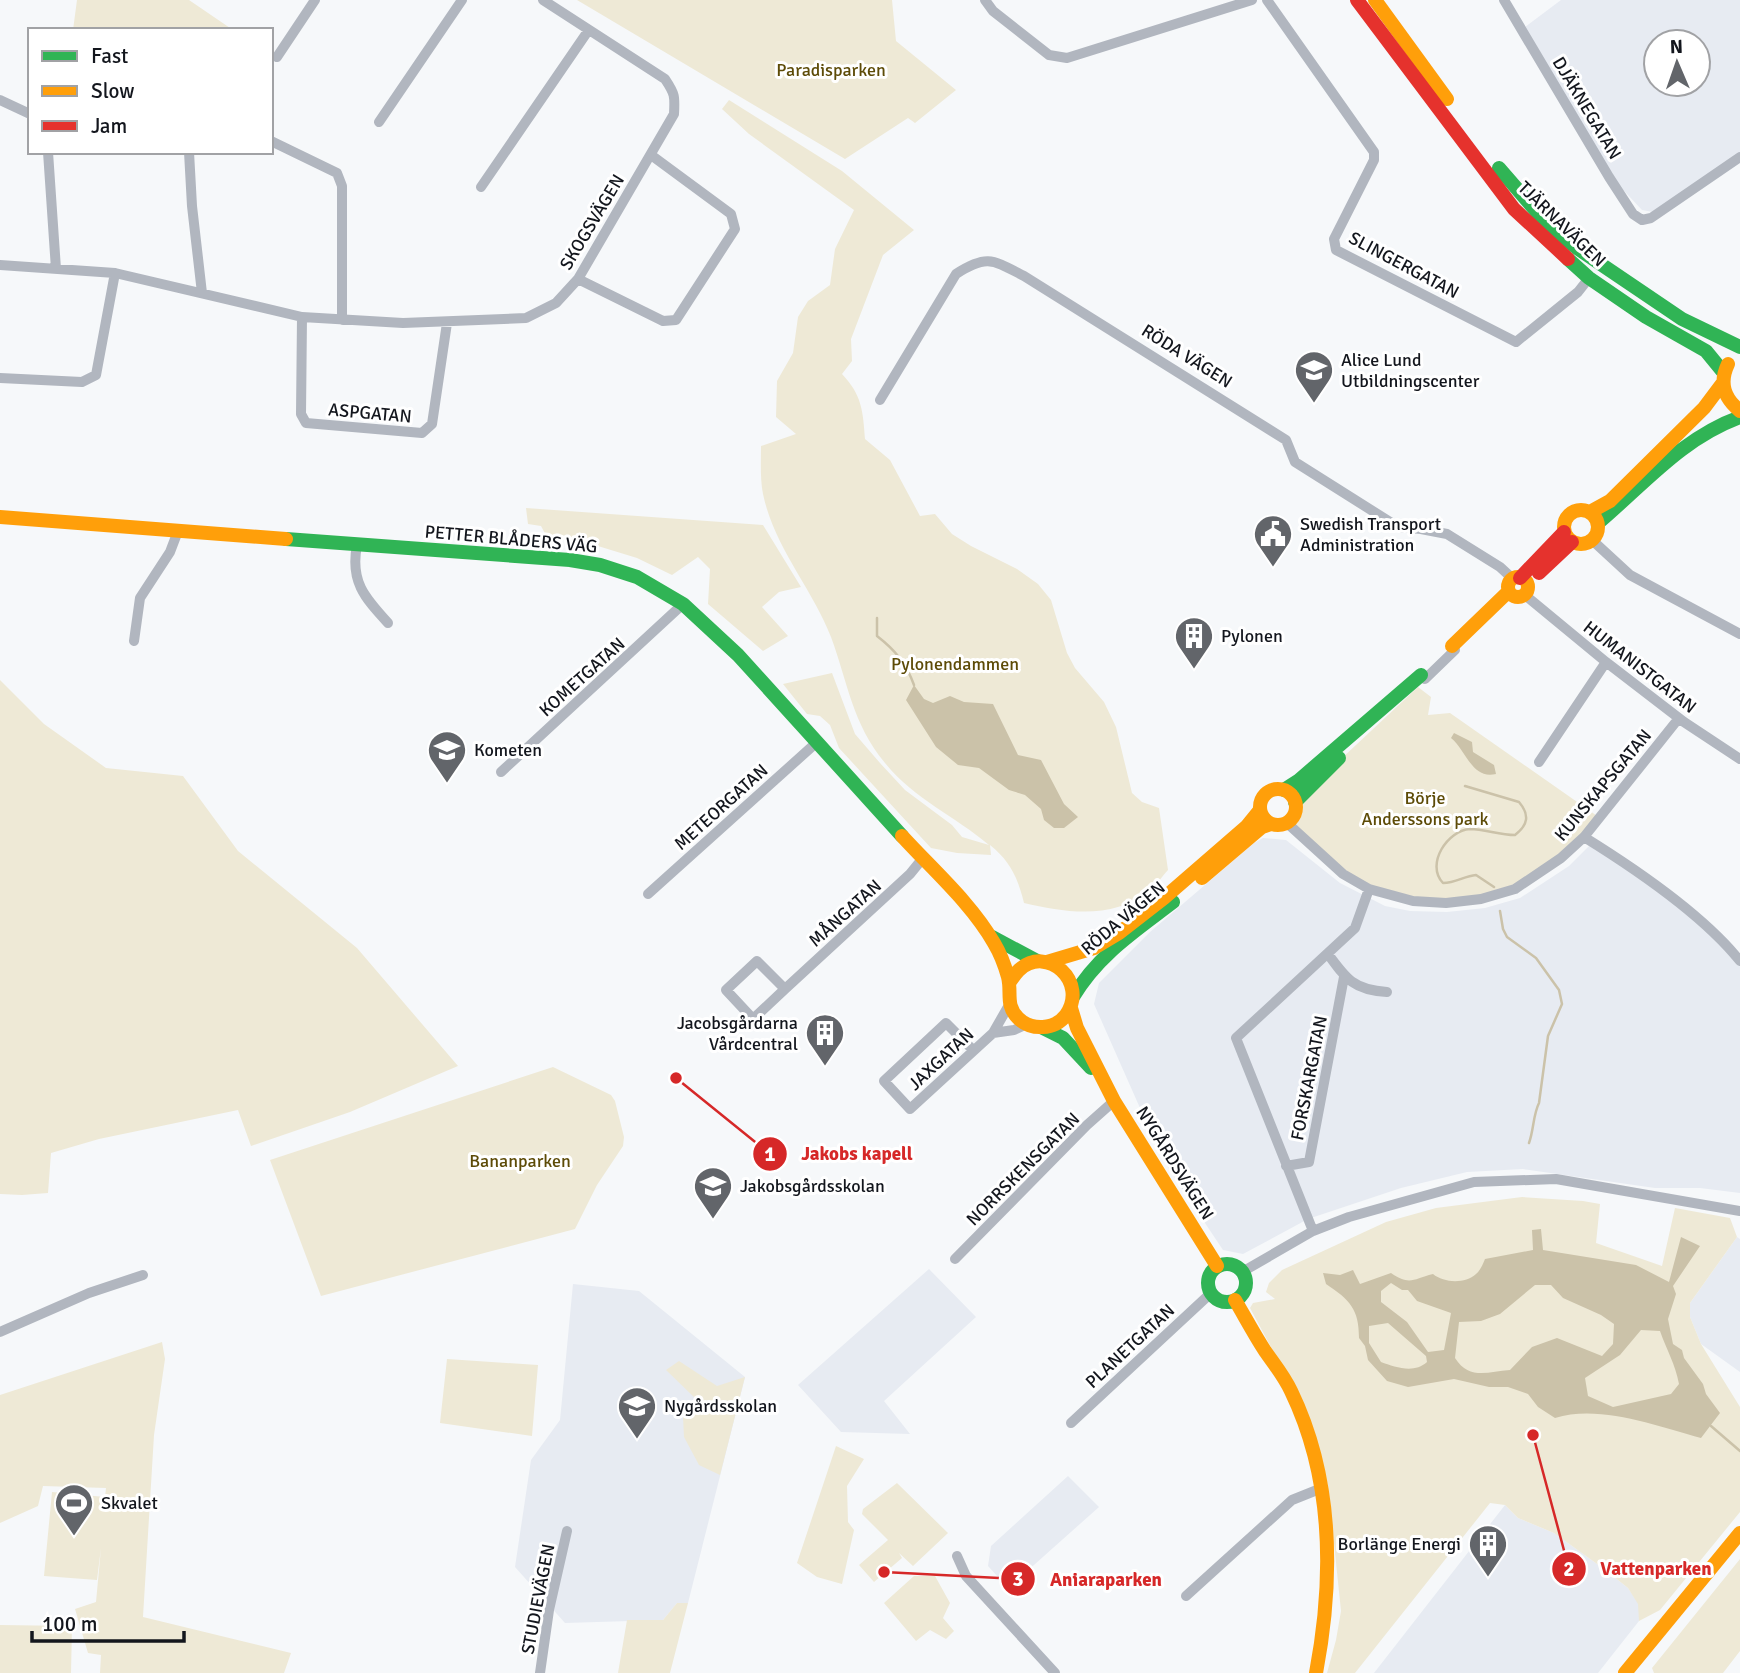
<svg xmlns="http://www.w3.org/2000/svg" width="1740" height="1673" viewBox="0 0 1740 1673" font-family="Signika,sans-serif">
<rect width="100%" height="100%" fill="#f6f8fa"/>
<path fill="#e7ebf2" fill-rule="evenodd" d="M1561 0H1740V154L1653 212 1642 210 1611 177 1525 27ZM1656 42H1698V84H1656Z
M1263 838 1286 840 1340 883 1385 906 1410 911 1447 912 1485 908 1520 898 1569 866 1593 842 1674 901 1740 961V1193L1700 1188H1655L1523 1169 1467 1172 1401 1188 1308 1219 1243 1254 1223 1250 1163 1160 1094 1004 1099 983 1150 932 1254 843Z
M1737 1237 1740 1239V1372L1701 1344 1690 1317V1303Z
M929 1269 976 1317 884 1401 910 1434 841 1432 798 1385Z
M573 1284 639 1291 745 1377 688 1603H677L663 1620 565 1623 515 1567 531 1460 560 1420Z
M1068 1476 1099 1507 1008 1588 988 1566 991 1546Z
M1505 1505 1518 1518 1554 1533 1604 1569 1628 1588 1639 1604V1621L1598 1673H1374Z"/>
<path fill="#eee9d6" d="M77 0H189L233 30H73Z
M577 0H892L896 41 956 90 915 123 908 118 845 159Z
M729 100 842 171 914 230 883 255 851 339 852 361 842 374C862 395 863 411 865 439L890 460 920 516 935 514 952 534 971 546 1017 569 1038 584 1051 600 1067 653 1075 668 1104 702 1116 727 1132 793 1142 802 1159 808 1168 870C1162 876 1157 885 1150 890 1114 920 1067 913 1024 903 1018 878 1010 861 990 845L991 855 957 853 931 848 839 748 830 725 820 716 807 714 783 684 832 673 855 734 880 763 905 790 952 825 962 837 989 845C955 816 915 800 885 763 852 723 848 683 831 637 812 588 774 547 763 494 760 479 761 462 761 446L796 434 776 417 777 381 793 353 798 317 808 301 830 285 835 249 854 210 749 134 722 109Z
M526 508 763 525 801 587 779 592 762 607 788 636 763 651 708 604 710 569 698 557 672 575 637 558 562 535 548 539 541 526 528 524Z
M0 680 44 724 106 768 183 776 238 851 357 948 458 1066 350 1112 251 1146 238 1110 99 1139 51 1153 48 1193 22 1195 0 1194Z
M1418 687 1431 697 1428 715 1450 713 1600 818 1584 837 1515 889 1446 903 1369 889 1287 823 1295 812V802Z
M553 1067 611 1095 615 1101 624 1137 623 1146 597 1185 575 1229 321 1296 270 1160Z
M1522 1197 1583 1201 1600 1204 1596 1243 1662 1266 1675 1208 1730 1218 1737 1237 1690 1303V1317L1701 1344 1740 1407V1512L1660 1610 1639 1621 1638 1604 1628 1588 1604 1569 1554 1533 1518 1518 1505 1505 1490 1503 1355 1673H1327L1336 1640 1341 1611 1328 1485 1295 1392 1250 1308 1253 1303 1275 1299 1266 1292 1269 1283 1282 1270 1386 1222 1436 1208Z
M162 1342 165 1359 154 1435 143 1617 291 1653 284 1673H100L101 1655 88 1653 75 1609 96 1602 101 1548 97 1580 44 1576 52 1492 105 1497 106 1488 43 1486 38 1506 0 1523V1395Z
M447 1359 538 1365 532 1436 440 1423Z
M679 1361 717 1386 745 1377 720 1475 699 1465 684 1437 683 1417 698 1401 666 1370Z
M836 1446 864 1459 847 1486 848 1522 854 1530 842 1584 817 1577 797 1563Z
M897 1483 948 1533 913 1566 899 1553 902 1558 874 1582 859 1565 888 1540 862 1514 863 1509Z
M1740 1559V1651L1723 1673H1654L1652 1668Z
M914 1576H935L950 1603 943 1618 954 1631 946 1639 930 1630 916 1641 884 1603Z
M677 1603H688L670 1673H618L627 1620H663Z
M0 1625 72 1626 71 1673H0Z"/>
<path fill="#cbc2a9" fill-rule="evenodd" d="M914 685 924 699 933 703 950 696 964 702 993 704 1018 755 1041 760 1064 804 1078 817 1064 828H1054L1044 820 1041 809 1025 795 1009 790 979 768 958 765 936 747 906 700Z
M1454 733 1472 742 1473 752 1494 765 1496 774C1472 780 1466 750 1451 738Z
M1541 1229 1543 1250 1636 1265 1669 1282 1681 1237 1700 1246 1673 1286 1676 1294 1668 1319 1673 1344 1682 1350 1684 1358 1703 1384 1706 1394 1720 1413 1701 1438C1657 1426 1599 1404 1555 1418L1538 1407 1528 1394 1508 1387H1489L1454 1379 1408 1387 1387 1381 1368 1360 1365 1346 1359 1338C1359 1309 1350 1300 1326 1284L1323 1273 1340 1275 1353 1270 1360 1284 1391 1273C1410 1286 1413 1279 1433 1274 1444 1283 1465 1284 1476 1274 1480 1271 1483 1264 1485 1259L1533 1250 1532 1230ZM1391 1283 1402 1290H1408L1417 1301 1451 1313 1444 1350 1428 1352 1407 1322 1381 1302V1291ZM1535 1285H1551L1563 1298 1601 1315 1614 1324 1613 1344 1602 1356 1557 1338 1532 1347 1510 1370C1487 1372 1469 1380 1455 1358L1459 1322 1481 1321 1500 1314ZM1388 1323 1426 1356 1427 1362C1414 1374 1395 1367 1381 1362L1369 1343V1326ZM1641 1330 1660 1331C1667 1351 1675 1363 1679 1384L1671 1394 1613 1407 1588 1396 1585 1378 1620 1355Z"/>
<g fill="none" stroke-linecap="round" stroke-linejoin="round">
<path stroke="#cbc2a9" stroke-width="2.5" d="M877 618V636C895 650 906 663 914 685
M1465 786 1519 802C1530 815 1528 825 1515 835 1499 835 1485 829 1470 829 1448 830 1425 864 1443 883 1456 883 1464 876 1476 875L1494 887
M1500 911 1503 929 1507 937 1536 958 1559 990 1562 1004 1548 1036 1539 1103C1533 1115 1534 1129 1529 1143
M1711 1426 1740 1451"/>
<path stroke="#b1b6bf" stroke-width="10" d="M985 0 993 11 1049 55 1067 58 1252 0
M1267 0 1374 152V160L1334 239 1336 250 1516 342 1578 292 1589 278
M1504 0 1609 177 1633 214 1642 220 1651 218 1740 157
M277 57 315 0
M0 100 30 114
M379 122 462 0
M271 141 337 173 342 186V320
M48 152 56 269
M189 152 192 206 202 293
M481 187 588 31
M0 265 115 273 302 317 403 323 526 318 556 303 578 279 674 114C675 96 675 94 665 79L543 0
M578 279 663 321 676 320 735 229 731 214 651 155
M302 317 301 414 306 423 422 433 432 424 447 323
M0 378 82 382 96 375 115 273
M880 400 956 274C987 254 993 260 1024 276L1286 440 1295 462 1398 527 1421 529 1447 534 1500 567 1513 579
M1592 540 1630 575 1740 634
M357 545C350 581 364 597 388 623
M1525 595 1606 662 1684 722 1740 759
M134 641 140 598 170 552 178 531
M1425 679 1455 650
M1539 762 1606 662
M501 772 683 604
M1287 823 1343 874 1369 889 1413 901 1446 903 1481 899 1515 889 1561 858 1584 837 1679 718
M1584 837C1634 868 1704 916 1740 961
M648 894 816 743
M1328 954C1346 979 1354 990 1387 992
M785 989 753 1019 726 990 757 961 785 989 910 874 923 858
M993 1033 1014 1030 1027 1024
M973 1050 946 1023 884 1081 910 1109 993 1033 1009 1005
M1286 1166 1309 1162 1344 977
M1313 1231 1236 1038 1355 928 1369 889
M955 1259 1087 1125 1114 1101
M1242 1272 1313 1231 1349 1217 1474 1182 1556 1179 1740 1211
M0 1332 89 1293 143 1275
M1071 1423 1211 1293
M957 1556 966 1576 1055 1673
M1186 1596 1292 1500 1322 1488
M540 1673 549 1610 567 1531"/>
<path stroke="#30b455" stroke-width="14" d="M1499 168 1550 227 1577 248 1682 319 1740 347
M1568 259 1589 278 1646 317 1706 351 1724 373
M1598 523C1644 484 1682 438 1740 417
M286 539 570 560 600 565 637 577 683 604 738 655 902 836
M1284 790 1298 781 1421 675
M1295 802 1339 758
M992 937 1037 961
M1073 997C1098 955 1135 931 1173 902
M1041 1027 1063 1038 1091 1068
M1208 1283a19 19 0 1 1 38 0a19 19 0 1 1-38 0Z"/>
<path stroke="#ff9f0a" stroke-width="14" d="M1375 0 1447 99
M1728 364C1719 383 1724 398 1740 411
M1564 527a17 17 0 1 1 34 0a17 17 0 1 1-34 0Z
M1590 512 1610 501 1704 408 1722 384
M0 517 286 539
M1508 587a10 10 0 1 1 20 0a10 10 0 1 1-20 0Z
M1452 646 1509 591
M1260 807a18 18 0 1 1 36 0a18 18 0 1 1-36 0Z
M902 836C933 870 971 903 994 943 1000 953 1005 966 1008 977 1012 993 1005 1005 1018 1018 1031 1031 1055 1030 1066 1015 1089 982 1047 944 1019 970 1015 974 1012 979 1009 983
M1202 878 1262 827 1271 824
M1047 962 1094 948 1119 933 1164 898 1247 826 1260 810
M1071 1008 1077 1028 1114 1101 1217 1266
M1235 1300C1245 1317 1254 1334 1265 1351 1274 1364 1284 1376 1291 1391 1334 1480 1334 1578 1316 1673
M1625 1673 1740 1533"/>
<path stroke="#e5322d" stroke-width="14" d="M1357 0 1514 209 1568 259
M1539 573 1572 542
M1520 578 1564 532"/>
</g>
<defs>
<g id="school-pin" transform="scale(2.0125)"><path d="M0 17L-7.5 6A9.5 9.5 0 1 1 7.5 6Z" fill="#62656a" stroke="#fff"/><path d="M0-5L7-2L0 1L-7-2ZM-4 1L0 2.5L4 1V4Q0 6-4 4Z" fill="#fff"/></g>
<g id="civic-pin" transform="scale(2.0125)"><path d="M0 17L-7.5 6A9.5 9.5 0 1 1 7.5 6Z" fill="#62656a" stroke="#fff"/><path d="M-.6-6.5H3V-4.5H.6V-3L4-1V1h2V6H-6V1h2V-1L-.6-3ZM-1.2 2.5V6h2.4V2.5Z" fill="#fff"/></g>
<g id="building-pin" transform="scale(2.0125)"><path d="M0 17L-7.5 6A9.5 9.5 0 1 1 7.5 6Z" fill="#62656a" stroke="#fff"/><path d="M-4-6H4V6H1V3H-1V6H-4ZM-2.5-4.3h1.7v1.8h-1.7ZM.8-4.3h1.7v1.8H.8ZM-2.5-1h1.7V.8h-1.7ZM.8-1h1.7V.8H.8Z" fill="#fff"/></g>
<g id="university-pin" transform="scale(2.0125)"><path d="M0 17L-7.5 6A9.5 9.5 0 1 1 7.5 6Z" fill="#62656a" stroke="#fff"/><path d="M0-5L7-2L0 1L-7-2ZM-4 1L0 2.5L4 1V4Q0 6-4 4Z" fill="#fff"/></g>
<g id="stadium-pin" transform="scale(2.0125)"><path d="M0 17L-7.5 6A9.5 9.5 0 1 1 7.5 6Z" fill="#62656a" stroke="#fff"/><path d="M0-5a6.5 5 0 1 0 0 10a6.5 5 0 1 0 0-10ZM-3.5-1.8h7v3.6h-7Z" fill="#fff"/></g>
</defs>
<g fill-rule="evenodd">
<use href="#school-pin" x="1314" y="370"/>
<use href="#civic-pin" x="1273" y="534"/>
<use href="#building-pin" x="1194" y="636"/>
<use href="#school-pin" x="447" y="750"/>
<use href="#building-pin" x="825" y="1033"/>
<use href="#university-pin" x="713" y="1186"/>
<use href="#school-pin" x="637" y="1406"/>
<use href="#stadium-pin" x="74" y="1503"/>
<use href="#building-pin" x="1488" y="1544"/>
</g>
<g text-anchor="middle" stroke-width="6" stroke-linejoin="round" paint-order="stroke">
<g font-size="18" fill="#5d4b07" stroke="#fff">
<text x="831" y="76">Paradisparken</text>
<text x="955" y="670">Pylonendammen</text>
<text x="1425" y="804">Börje<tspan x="1425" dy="21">Anderssons park</tspan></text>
<text x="520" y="1167">Bananparken</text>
</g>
<g font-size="18" fill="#13161d" stroke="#fff">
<text transform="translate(1587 108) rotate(59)" y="6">DJÄKNEGATAN</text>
<text transform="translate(592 222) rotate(-59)" y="6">SKOGSVÄGEN</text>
<text transform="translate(1562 224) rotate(44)" y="6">TJÄRNAVÄGEN</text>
<text transform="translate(1404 265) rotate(28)" y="6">SLINGERGATAN</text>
<text transform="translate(1187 356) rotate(32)" y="6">RÖDA VÄGEN</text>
<text transform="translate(370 413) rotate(5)" y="6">ASPGATAN</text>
<text transform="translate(511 539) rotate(5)" y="6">PETTER BLÅDERS VÄG</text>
<text transform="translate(1640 667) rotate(38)" y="6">HUMANISTGATAN</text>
<text transform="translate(582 677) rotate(-42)" y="6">KOMETGATAN</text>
<text transform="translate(1603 785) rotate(-50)" y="6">KUNSKAPSGATAN</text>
<text transform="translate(721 807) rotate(-42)" y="6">METEORGATAN</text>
<text transform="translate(845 913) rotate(-42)" y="6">MÅNGATAN</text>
<text transform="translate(1123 918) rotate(-40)" y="6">RÖDA VÄGEN</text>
<text transform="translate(941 1059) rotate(-43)" y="6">JAXGATAN</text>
<text transform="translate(1309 1078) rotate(-79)" y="6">FORSKARGATAN</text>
<text transform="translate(1175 1163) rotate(58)" y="6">NYGÅRDSVÄGEN</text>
<text transform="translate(1023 1169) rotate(-45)" y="6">NORRSKENSGATAN</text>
<text transform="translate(1130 1346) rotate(-43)" y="6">PLANETGATAN</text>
<text transform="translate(538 1599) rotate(-79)" y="6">STUDIEVÄGEN</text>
</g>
<g font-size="18" fill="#13161d" stroke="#fff" text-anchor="start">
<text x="1341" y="366">Alice Lund<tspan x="1341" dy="21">Utbildningscenter</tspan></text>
<text x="1300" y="530">Swedish Transport<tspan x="1300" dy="21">Administration</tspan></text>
<text x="1221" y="642">Pylonen</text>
<text x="474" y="756">Kometen</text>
<text x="798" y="1029" text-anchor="end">Jacobsgårdarna<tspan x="798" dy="21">Vårdcentral</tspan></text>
<text x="740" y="1192">Jakobsgårdsskolan</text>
<text x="664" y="1412">Nygårdsskolan</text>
<text x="101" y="1509">Skvalet</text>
<text x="1461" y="1550" text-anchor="end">Borlänge Energi</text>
</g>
</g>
<path fill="none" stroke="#d62828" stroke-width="2.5" d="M676 1078L770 1154M1533 1435L1569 1569M884 1572L1018 1579"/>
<g fill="#d62828" stroke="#fff" stroke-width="2.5">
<circle cx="676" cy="1078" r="7"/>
<circle cx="1533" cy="1435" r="7"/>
<circle cx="884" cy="1572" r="7"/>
<circle cx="770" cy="1154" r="18"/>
<circle cx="1569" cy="1569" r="18"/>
<circle cx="1018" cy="1579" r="18"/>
</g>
<g font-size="21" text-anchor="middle" font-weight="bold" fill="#fff">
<text x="770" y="1161">1</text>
<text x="1569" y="1576">2</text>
<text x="1018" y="1586">3</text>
</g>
<g font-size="19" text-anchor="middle" font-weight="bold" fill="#d62828" stroke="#fff" stroke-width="6" stroke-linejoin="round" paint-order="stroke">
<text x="857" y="1160">Jakobs kapell</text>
<text x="1656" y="1575">Vattenparken</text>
<text x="1106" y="1586">Aniaraparken</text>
</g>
<rect x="28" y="28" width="245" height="126" fill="#ffffff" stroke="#a1a2a5" stroke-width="2"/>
<rect x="42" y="51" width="35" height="10" fill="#30b455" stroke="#a1a2a5" stroke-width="2"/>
<text x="91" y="63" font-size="21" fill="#13161d">Fast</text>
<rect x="42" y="86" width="35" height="10" fill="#ff9f0a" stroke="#a1a2a5" stroke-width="2"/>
<text x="91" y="98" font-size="21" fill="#13161d">Slow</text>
<rect x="42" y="121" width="35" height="10" fill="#e5322d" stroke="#a1a2a5" stroke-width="2"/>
<text x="91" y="133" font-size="21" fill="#13161d">Jam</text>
<g transform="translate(1677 63) rotate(358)"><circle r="33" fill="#ffffff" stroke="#a1a2a5" stroke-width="2"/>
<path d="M0-5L12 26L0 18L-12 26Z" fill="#62656a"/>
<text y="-10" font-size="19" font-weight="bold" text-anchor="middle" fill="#13161d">N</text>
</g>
<path d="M32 1631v10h152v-10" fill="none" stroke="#13161d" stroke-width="3.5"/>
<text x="42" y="1631" font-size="21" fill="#13161d" stroke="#ffffff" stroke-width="5" paint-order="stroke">100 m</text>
</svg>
